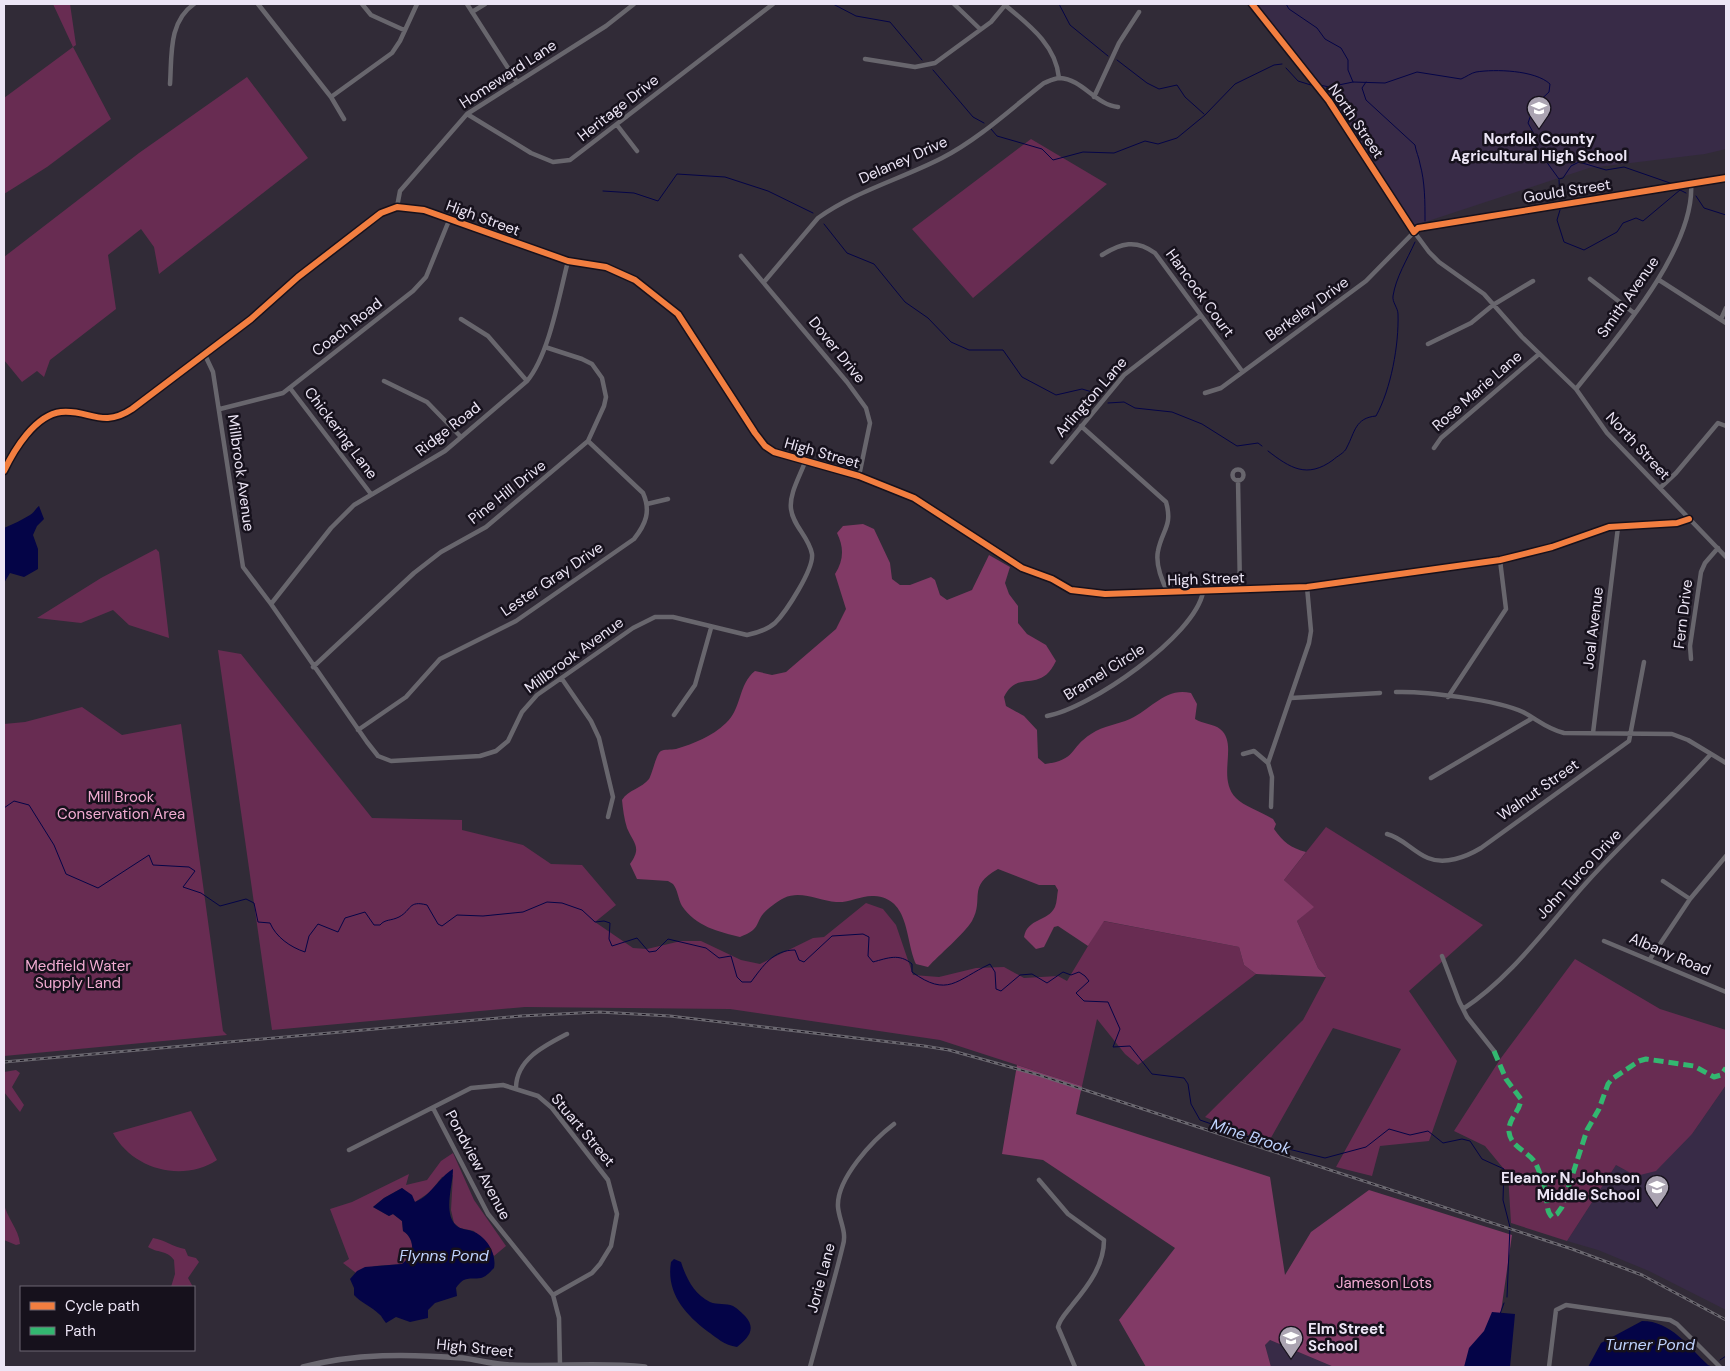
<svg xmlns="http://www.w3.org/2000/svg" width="1730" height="1371" viewBox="0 0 1730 1371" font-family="'DM Sans',sans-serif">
<rect width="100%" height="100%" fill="#312b37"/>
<path fill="#382b47" d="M1256 4H1726V149L1705 154 1589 168 1413 226 1338 108Z
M1726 1085V1310L1649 1271 1598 1250 1567 1241 1616 1165 1636 1176 1692 1134Z
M1270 1340 1334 1367H1271L1265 1345Z"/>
<path fill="#682c52" d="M53 4H70L76 45 73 47 111 119 47 167 4 194V98L73 47Z
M247 77 308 158 159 274 154 247 141 229 108 255 116 309 50 360 44 377 37 371 22 382 4 360V257L139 153Z
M1031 139 1107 184 973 298 912 229Z
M156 549 159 552 169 638 129 625 113 610 81 623 37 618 101 578Z
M218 650 241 654 372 818 462 820V830L523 845 551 864 582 865 616 905 595 922 633 948 647 949 681 941H701L741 960 760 964 813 938 824 937 866 903 883 909 896 925 913 975 939 977 976 968 1004 967 1024 978 1058 976 1067 981 1103 921 1239 947 1244 965 1256 974 1138 1065 1125 1054 1097 1019 1082 1086 940 1040 730 1009 525 1007 272 1030Z
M82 707 122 735 181 724 223 1031 227 1035 4 1056V724L25 722Z
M1326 827 1483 925 1409 991 1457 1061 1429 1141 1380 1146 1372 1176 1336 1167 1401 1049 1333 1028 1268 1143 1205 1117 1303 1020 1326 977 1318 968 1297 921 1313 907 1284 880Z
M1575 959 1660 1009 1726 1030V1085L1692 1134 1656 1171 1636 1176 1616 1165 1567 1241 1511 1223 1508 1174 1485 1146 1454 1131 1501 1058Z
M16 1070 20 1073 12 1087 24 1105 20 1112 4 1092V1072Z
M191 1111 217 1160C182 1183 132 1169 113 1133Z
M453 1153 474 1200 506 1246 494 1256 474 1231 460 1228 454 1223 451 1210 453 1175 442 1177 430 1192 415 1202 402 1188 384 1198 373 1207 389 1216 393 1214 402 1221 403 1231C412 1237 413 1245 412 1255L402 1264 375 1266 356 1273 343 1263 349 1259 330 1209 352 1202 409 1174 406 1185 427 1180 441 1161Z
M4 1203C6 1217 19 1229 20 1244L16 1245 4 1240Z
M153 1238C165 1240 173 1247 185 1249L188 1256 196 1258 199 1262 188 1278 193 1287H171L175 1274 174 1260C167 1250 157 1253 148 1247Z"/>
<path fill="#823a66" d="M863 524 874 529 890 563 892 579 900 585H910L931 577 935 580 940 595 947 600 972 590 989 555 1010 567 1005 583 1009 594 1018 606V623L1027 634 1046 645 1056 661C1040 695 1018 668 1004 697L1006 706 1024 716 1037 730 1038 758 1045 764C1077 760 1069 748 1091 734 1104 725 1117 725 1130 719 1152 709 1165 687 1191 693L1197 704 1195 719C1203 724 1214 724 1220 729 1239 744 1216 777 1236 798 1243 806 1262 812 1273 819L1276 824 1274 829C1283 842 1291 848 1306 852L1284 880 1314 907 1297 921 1318 968 1326 977 1256 974 1244 965 1239 947 1104 921 1088 946 1058 926 1054 927 1044 947 1036 949 1024 937C1027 918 1048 922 1055 907 1057 902 1057 895 1058 890L1055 885H1039L998 869C966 887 985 898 972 921 964 934 939 955 928 967L916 964C905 940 910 898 874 896 862 895 849 903 836 902 820 901 801 890 784 898 778 901 767 909 763 914 759 918 758 926 753 930 750 933 744 935 740 937 719 932 695 926 682 906 678 899 678 890 673 884L668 881 637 879 630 864C642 847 634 844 627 828 624 819 623 809 622 800 628 790 642 788 649 779 653 772 656 754 661 751 664 749 671 750 676 749 695 743 711 737 726 723 742 709 738 684 755 671L772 675 786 672 836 629 846 609 835 574C844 560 844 547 837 533L843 526Z
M1017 1065 1082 1086 1076 1114 1270 1177 1285 1275 1311 1232 1369 1190 1512 1235 1493 1367H1334L1270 1340 1265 1345 1271 1367H1146L1119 1320 1175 1248 1043 1160 1002 1154Z"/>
<path fill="#040447" d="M39 506 44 519 37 526 33 535 38 549V569L24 577 10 573 4 583V528C13 524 22 520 30 515 34 513 36 508 39 506Z
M453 1169C453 1185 444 1209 454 1223 458 1229 465 1229 472 1231 486 1236 497 1253 494 1268 491 1271 486 1277 481 1278 469 1280 465 1275 456 1288L457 1296 435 1303 428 1310V1318L410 1322 396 1317 386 1323C383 1320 382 1316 379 1314 372 1307 360 1302 354 1295V1288L350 1279 357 1271 365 1267 402 1264 412 1255C413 1245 412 1237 403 1231L402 1221 393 1214 389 1216 373 1207 384 1198 402 1188 412 1195 415 1202C432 1195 438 1178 453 1169Z
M674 1259 681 1262C686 1278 694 1294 710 1302 717 1305 726 1303 733 1306 737 1308 742 1313 745 1316 757 1329 748 1338 737 1347 724 1345 717 1338 707 1331 684 1313 666 1292 671 1262Z
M1492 1312 1515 1314 1510 1367H1464L1469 1348 1484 1331Z
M1642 1321C1671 1321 1688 1346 1708 1365L1713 1367H1588L1601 1343Z"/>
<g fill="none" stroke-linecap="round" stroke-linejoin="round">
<path stroke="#040447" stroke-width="1" d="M833 4 856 16 890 22 922 60
M1059 4 1070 25 1108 56
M1286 4 1289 9 1317 28 1325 39 1341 48 1348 60V70L1353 82
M1117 60 1147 83 1159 89 1177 85 1185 97 1204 114
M1286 68 1298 81 1314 86
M933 70 973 117 984 123
M1366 82 1362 88 1366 100 1415 145C1416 152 1419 157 1420 164 1425 182 1425 202 1425 221
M1320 85 1329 87 1353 82 1385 83 1417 72 1461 79C1466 77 1471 73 1476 72 1495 69 1535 70 1550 84L1549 92 1534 106 1528 123 1534 134 1535 146 1559 179 1563 178 1571 166 1579 162 1606 170 1624 167 1670 183
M991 129 997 136 1042 149 1053 160 1083 152 1114 153 1145 141 1158 144 1177 138 1205 115 1235 84 1274 65 1282 64
M1559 180 1560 198
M1678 189 1686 193
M603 191 634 193 658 201 677 174 725 177 768 191 813 213
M1696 196 1704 208 1726 215
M1560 210 1557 220 1564 242 1584 250 1617 232 1623 223 1636 218 1643 221 1680 190
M824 224 847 253 874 264 905 302 928 318 951 342 969 350H1003L1022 377 1056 395 1082 389 1099 394
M1108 403 1124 402 1135 408 1172 412 1202 424 1237 446 1258 443 1262 446
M1268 451C1290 468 1307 479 1333 460 1337 456 1345 453 1347 447 1355 432 1355 418 1376 416 1391 389 1399 345 1398 314 1398 308 1392 302 1393 296 1396 277 1407 260 1415 242
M4 808 14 801 29 805 54 845 66 874 98 888 149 855 153 865 189 867 195 871 183 887 201 893 220 906 246 899 254 903 258 922 270 923C276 937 290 947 305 952L309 936 318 924 338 932 345 918 365 912 374 925H380C385 919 391 921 399 917 412 910 408 900 427 905L438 924 442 926 457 915 483 916 523 912 547 902 562 903 582 910 595 922 604 921 610 923 609 939 612 946 637 938 649 952 656 951 668 939 706 948 719 958 731 956 737 977 742 982H751C763 966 773 950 795 950L799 960 804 962 832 936 863 934 869 937 868 956 873 962C888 958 899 953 912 964V972C948 998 956 980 990 964L995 972 996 989 1001 991 1020 975 1032 974 1047 983 1063 972 1071 975 1079 972 1085 976 1089 981 1076 993 1084 1001 1108 1002 1120 1029 1113 1047 1130 1046 1152 1074 1184 1078 1188 1084 1191 1104 1200 1120 1272 1145 1325 1158 1366 1147 1389 1129 1410 1135 1428 1131 1443 1143 1462 1139 1470 1141 1482 1159 1504 1169 1503 1200 1510 1227 1507 1297
M1500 1314 1504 1303
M1720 1360 1726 1356"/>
<path stroke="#68666d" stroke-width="4.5" d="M258 4 331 97 344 119
M362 4 371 15 404 30
M467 4 517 82
M954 4 980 29
M1252 4 1329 101 1395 206 1429 252 1439 262 1484 294 1522 337 1576 389 1607 433 1726 557
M1005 5C1029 25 1056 45 1059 78
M472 12 485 4
M865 59 915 67 935 63 991 22 1006 4
M170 84C172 56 168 22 194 4
M331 97 392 53 400 41 417 4
M1094 97 1119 43 1139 12
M467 114 531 153 553 162 570 160 773 4
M617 125 637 151
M397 207 400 191 467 114 606 26 634 4
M1102 255C1121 243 1136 239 1155 253L1242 371
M741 256 847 382 866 408 870 423 859 476
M1590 279 1634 313
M1659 280 1726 323
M764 282 818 218C856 191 901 179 942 158 979 139 1012 108 1044 83 1049 81 1055 78 1060 78 1082 79 1096 105 1118 107
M461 319 488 336 527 381
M1721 319 1726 308
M1428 344 1471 323 1493 305 1533 281
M205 355 213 372 243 567 271 604 367 742 378 756 391 761 480 756 496 751 508 741 522 712 537 695 633 628 655 617H673L747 635C757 633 767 630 775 623 786 612 814 569 812 554 809 537 793 526 791 509 789 494 800 476 805 462
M384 381 427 402 461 437
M290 388 371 494
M1576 389C1615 340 1696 248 1691 183
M1205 393 1221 388 1366 281 1418 228 1726 178
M220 409 283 393 413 291 426 277 450 218
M1081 426 1166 502C1173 526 1162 530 1158 551 1155 565 1162 581 1168 593
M1434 448 1441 438 1539 354
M1052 462 1124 375 1200 316
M1232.5 475a5.5 5.5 0 1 1 11 0a5.5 5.5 0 1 1-11 0Z
M4 471C14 450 35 415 61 412 89 409 102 429 132 409L251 319 298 277 381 213 397 207 424 210 568 261 606 267 635 280 678 314 755 433 765 446 774 452 859 476 914 498 1022 568 1052 579 1071 590 1105 594 1307 587 1500 560 1552 547 1609 527 1677 523 1689 519
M1238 480 1240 589
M1660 488 1676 473 1718 423 1726 426
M647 504 668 499
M271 604 331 528 354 505 445 451 527 381C549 355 559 296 568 261
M1691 659 1690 646 1701 572 1705 563 1718 548
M313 667 414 573 441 552 486 527 588 441 604 406 606 397 602 378 592 364 582 359 545 347
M562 679 591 721 599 738 613 797 608 817
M1396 692C1424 691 1498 700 1523 712 1538 720 1547 729 1564 733L1672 734 1688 740 1726 763
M1448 697 1506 609 1500 560
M1291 698 1380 693
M674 715 695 685 711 628
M1047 716C1089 709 1195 636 1203 592
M358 730 406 697 440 659 516 621 634 539C646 524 651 511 643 493L588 441
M1593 733 1618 527
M1243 754 1254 751 1268 763
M1431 778 1531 719
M1271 807 1272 777 1268 763 1309 643 1311 631 1307 587
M1387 834C1403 838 1413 852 1428 858 1445 865 1466 857 1481 848L1629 741 1644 662
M1663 881 1690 899
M1604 941 1726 992
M1442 956 1459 1001 1467 1017 1494 1051
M1650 959 1690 899 1726 856
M1463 1009C1512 977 1548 925 1587 882 1627 838 1671 798 1711 754
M516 1087C517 1059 544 1046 567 1034
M433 1108 488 1214 553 1295 559 1318 560 1365
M349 1150 471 1088 503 1085 538 1096 552 1108 608 1180 617 1214 611 1246 600 1264 592 1273 553 1295
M1039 1180 1068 1214 1104 1240C1104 1265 1088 1286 1073 1304 1068 1311 1060 1318 1058 1327L1075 1367
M810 1367C821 1326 833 1286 843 1245 847 1232 839 1220 838 1207 836 1179 873 1140 894 1124
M1549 1367 1556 1310 1566 1305 1670 1320 1677 1324 1720 1367"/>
<path stroke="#6a6770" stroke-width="5.5" d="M303 1367C355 1353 409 1354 463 1358 479 1360 495 1365 512 1365 556 1367 601 1362 645 1367"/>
<g stroke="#6a676f" stroke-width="3">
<path id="rail" d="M4 1062 521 1016 599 1012 670 1016 924 1046 949 1050 1039 1075 1572 1249 1642 1275 1726 1320"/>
</g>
<use href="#rail" stroke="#16111c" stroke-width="1" stroke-dasharray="4" stroke-linecap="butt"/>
<path stroke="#33b770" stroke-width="5" stroke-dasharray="10 5" stroke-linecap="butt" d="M1494 1051 1506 1079 1521 1099C1520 1112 1508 1118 1509 1132 1511 1148 1530 1152 1536 1164 1540 1173 1543 1182 1546 1190 1548 1200 1545 1210 1552 1217L1557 1214 1562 1207 1587 1130 1599 1109 1608 1084 1612 1079 1639 1061 1646 1059 1694 1066 1714 1077 1721 1075 1726 1068"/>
<g stroke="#16111c" stroke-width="9">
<path id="cycleway" d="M1252 4 1329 101 1414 232 1418 228 1726 178
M4 471C14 450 35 415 61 412 89 409 102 429 132 409L251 319 298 277 381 213 397 207 424 210 568 261 606 267 635 280 678 314 755 433 765 446 774 452 859 476 914 498 1022 568 1052 579 1071 590 1105 594 1307 587 1500 560 1552 547 1609 527 1677 523 1689 519"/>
</g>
<use href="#cycleway" stroke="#f27e40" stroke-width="6"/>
</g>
<defs>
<g id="school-pin" transform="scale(1.25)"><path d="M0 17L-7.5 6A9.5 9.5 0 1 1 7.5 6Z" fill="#aba4b2" stroke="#16111c"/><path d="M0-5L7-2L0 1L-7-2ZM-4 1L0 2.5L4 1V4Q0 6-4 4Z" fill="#fff"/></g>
</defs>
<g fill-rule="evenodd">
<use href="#school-pin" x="1539" y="108"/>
<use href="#school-pin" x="1657" y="1187"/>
<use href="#school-pin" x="1291" y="1338"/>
</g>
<g text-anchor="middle" stroke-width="5" stroke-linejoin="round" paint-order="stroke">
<g font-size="15" fill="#ece5f5" stroke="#16111c">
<text transform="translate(508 74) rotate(-33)" y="5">Homeward Lane</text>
<text transform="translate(618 108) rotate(-38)" y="5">Heritage Drive</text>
<text transform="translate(1356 121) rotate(56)" y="5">North Street</text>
<text transform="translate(903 160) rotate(-24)" y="5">Delaney Drive</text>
<text transform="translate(1567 191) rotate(-9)" y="5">Gould Street</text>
<text transform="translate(483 218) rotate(20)" y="5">High Street</text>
<text transform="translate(1200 293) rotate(54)" y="5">Hancock Court</text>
<text transform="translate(1628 297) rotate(-55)" y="5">Smith Avenue</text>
<text transform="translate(1307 309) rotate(-36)" y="5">Berkeley Drive</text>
<text transform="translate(347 327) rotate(-38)" y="5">Coach Road</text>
<text transform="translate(837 350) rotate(51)" y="5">Dover Drive</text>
<text transform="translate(1477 391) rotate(-41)" y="5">Rose Marie Lane</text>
<text transform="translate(1091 397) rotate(-49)" y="5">Arlington Lane</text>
<text transform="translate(448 429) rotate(-38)" y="5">Ridge Road</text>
<text transform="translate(341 433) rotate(53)" y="5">Chickering Lane</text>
<text transform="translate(1638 446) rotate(47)" y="5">North Street</text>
<text transform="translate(822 453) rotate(16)" y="5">High Street</text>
<text transform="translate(241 473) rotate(82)" y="5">Millbrook Avenue</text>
<text transform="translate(507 492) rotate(-38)" y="5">Pine Hill Drive</text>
<text transform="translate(552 579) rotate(-34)" y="5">Lester Gray Drive</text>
<text transform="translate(1206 579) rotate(-2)" y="5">High Street</text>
<text transform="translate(1683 614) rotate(-83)" y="5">Fern Drive</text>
<text transform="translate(1593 628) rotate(-83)" y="5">Joal Avenue</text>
<text transform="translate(574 655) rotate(-36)" y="5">Millbrook Avenue</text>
<text transform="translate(1104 672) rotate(-32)" y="5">Bramel Circle</text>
<text transform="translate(1538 790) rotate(-35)" y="5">Walnut Street</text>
<text transform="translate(1579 874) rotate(-47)" y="5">John Turco Drive</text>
<text transform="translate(1670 954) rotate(23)" y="5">Albany Road</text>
<text transform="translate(583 1130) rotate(50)" y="5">Stuart Street</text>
<text transform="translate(478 1165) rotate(62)" y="5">Pondview Avenue</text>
<text transform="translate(821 1278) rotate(-75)" y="5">Jorie Lane</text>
<text transform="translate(475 1348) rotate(6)" y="5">High Street</text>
</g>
<g font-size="15" font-weight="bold" fill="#ece5f5" stroke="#16111c">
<text x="1539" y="144">Norfolk County<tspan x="1539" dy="17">Agricultural High School</tspan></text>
<text x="1640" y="1183" text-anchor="end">Eleanor N. Johnson<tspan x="1640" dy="17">Middle School</tspan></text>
<text x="1308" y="1334" text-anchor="start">Elm Street<tspan x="1308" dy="17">School</tspan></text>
</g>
<g font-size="15" fill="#f2acd2" stroke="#16111c">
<text x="121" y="802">Mill Brook<tspan x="121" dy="17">Conservation Area</tspan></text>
<text x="78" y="971">Medfield Water<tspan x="78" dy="17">Supply Land</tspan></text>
<text x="1384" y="1288">Jameson Lots</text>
</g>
<g font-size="16" font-style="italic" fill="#bfd3fe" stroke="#16111c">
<text transform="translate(1251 1136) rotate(18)" y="6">Mine Brook</text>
<text x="444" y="1261">Flynns Pond</text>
<text x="1650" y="1350">Turner Pond</text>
</g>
</g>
<rect width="1730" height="1371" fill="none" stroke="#ece5f5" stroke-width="10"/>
<rect x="20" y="1286" width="175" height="65" fill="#16111c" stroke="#6c6673"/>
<rect x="30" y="1302" width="25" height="8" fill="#f27e40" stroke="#6c6673"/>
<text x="65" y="1311" font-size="15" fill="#ece5f5">Cycle path</text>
<rect x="30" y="1327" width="25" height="8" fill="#33b770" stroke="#6c6673"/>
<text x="65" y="1336" font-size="15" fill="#ece5f5">Path</text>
</svg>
